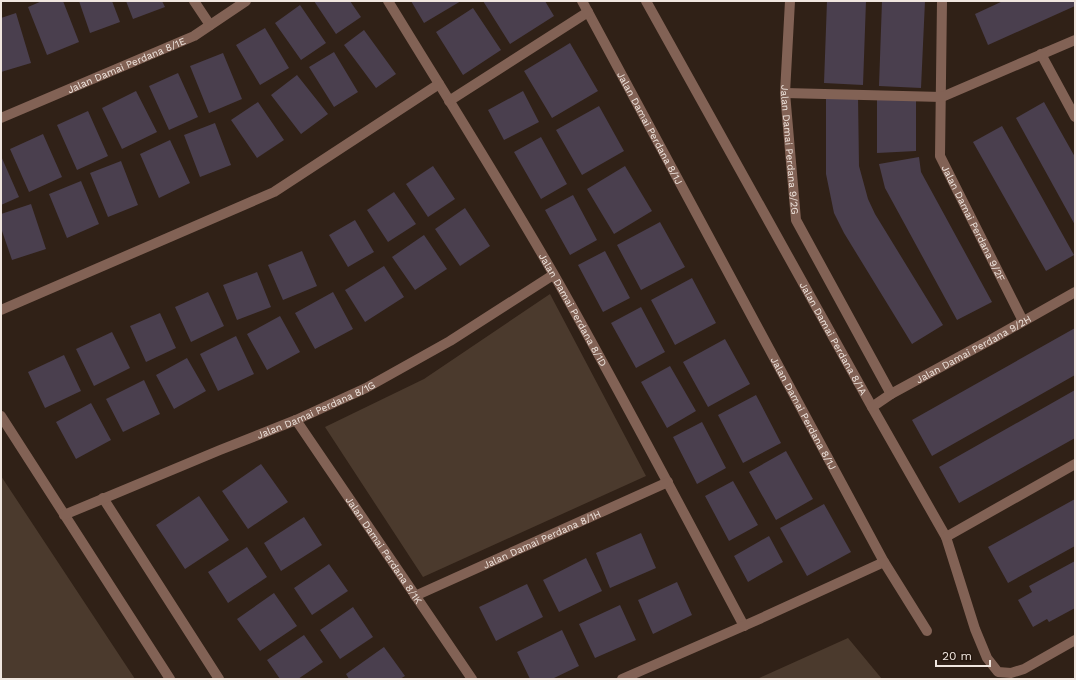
<svg xmlns="http://www.w3.org/2000/svg" width="1076" height="680" viewBox="0 0 1076 680" font-family="'Work Sans',sans-serif">
<rect width="100%" height="100%" fill="#302117"/>
<path fill="#4b3a2d" d="M550 294 646 476 423 577 325 427 424 379Z
M1 476 135 679H1Z
M848 638 882 679H757Z"/>
<path fill="#4a3f4e" d="M42 1H63L79 42 47 55 28 7Z
M79 1H112L120 22 90 33Z
M126 1H162L165 7 133 19Z
M314 1H350L361 17 336 34Z
M411 1H461L424 23Z
M483 1H545L554 16 510 44Z
M827 1H866L863 85 824 83Z
M882 1H925L921 88 879 86Z
M1003 1H1075V6L988 45 975 14Z
M300 5 326 43 301 60 275 23Z
M473 8 501 50 463 75 436 32Z
M16 13 31 63 1 72V18Z
M265 28 289 68 260 85 236 45Z
M364 30 396 74 376 88 344 45Z
M570 43 598 91 552 118 524 71Z
M334 52 358 92 334 107 309 67Z
M223 53 242 99 209 113 190 66Z
M178 73 198 117 169 130 149 86Z
M297 75 328 114 301 134 271 95Z
M136 91 157 132 122 149 102 108Z
M523 91 539 122 504 140 488 110Z
M826 96H858L859 166 868 199 875 214 943 325 912 344 844 233 834 213 826 174Z
M877 98 916 100V151L877 153Z
M258 102 284 140 257 158 231 120Z
M1044 102 1075 157V225L1016 118Z
M599 106 624 151 582 175 556 130Z
M88 111 108 156 77 170 57 125Z
M215 123 231 165 200 177 184 135Z
M1002 126 1074 255 1046 271 973 142Z
M43 134 62 177 29 192 10 149Z
M541 137 567 184 541 199 514 152Z
M170 140 190 183 159 198 140 154Z
M1 156 19 197 1 205Z
M919 157 921 172 992 302 957 320 885 188 879 164Z
M121 161 138 205 108 217 90 173Z
M433 166 455 199 428 217 406 184Z
M625 166 652 211 614 234 587 189Z
M81 181 99 224 67 238 49 194Z
M394 192 416 224 388 242 367 210Z
M573 195 597 240 570 255 545 210Z
M31 204 46 249 12 260 1 228V214Z
M465 208 490 246 460 266 435 229Z
M355 220 374 252 348 267 329 235Z
M660 222 685 267 641 290 617 245Z
M424 235 447 269 415 290 392 257Z
M302 251 317 286 283 300 268 265Z
M605 251 630 298 603 312 578 265Z
M384 266 404 297 365 322 345 290Z
M257 272 271 307 237 320 223 285Z
M692 278 716 323 675 345 651 300Z
M208 292 224 326 191 342 175 307Z
M333 292 353 329 315 349 295 313Z
M641 307 665 352 636 368 611 323Z
M160 313 176 348 146 362 130 326Z
M280 316 300 352 267 370 247 334Z
M1075 328V375L932 456 912 420Z
M112 332 130 368 94 386 76 349Z
M236 336 254 374 218 391 200 354Z
M725 339 750 384 708 407 683 362Z
M64 355 81 391 45 408 28 372Z
M187 358 206 391 174 409 156 375Z
M670 366 696 411 667 428 641 382Z
M144 380 160 414 123 432 106 399Z
M1075 390V438L959 503 939 467Z
M756 395 781 443 743 463 718 415Z
M91 403 111 440 76 459 56 422Z
M702 422 726 468 697 484 673 437Z
M786 451 813 499 776 520 749 472Z
M261 464 288 502 248 529 222 491Z
M733 481 758 525 729 541 705 496Z
M199 496 229 540 185 569 156 525Z
M1075 499V546L1008 583 988 547Z
M824 504 851 552 807 576 780 528Z
M304 517 322 545 281 571 264 543Z
M641 533 656 568 610 588 596 553Z
M769 536 783 562 748 582 734 556Z
M247 547 267 577 228 603 208 572Z
M586 558 602 591 559 612 543 580Z
M1075 561V608L1049 622 1047 619 1033 627 1018 600 1032 592 1029 586Z
M329 564 348 591 312 615 294 588Z
M677 582 692 615 653 634 638 600Z
M527 584 543 617 496 641 479 607Z
M274 593 297 626 260 651 237 619Z
M620 605 636 640 595 658 579 624Z
M353 607 373 637 340 659 320 630Z
M562 630 579 666 552 679H530L517 652Z
M304 635 323 662 298 679H280L267 660Z
M384 647 405 676 400 679H349L346 674Z"/>
<g fill="none" stroke-linecap="round" stroke-linejoin="round">
<g stroke="#826255" stroke-width="10">
<path d="M194 1 210 25"/>
<path id="s1" d="M388 1C443 91 500 181 553 273 619 389 681 508 744 626"/>
<path id="s2" d="M582 1 884 562 755 621 622 679"/>
<path id="s3" d="M646 1 872 407 946 537 975 629 987 658 998 672 1011 673 1024 669 1075 640"/>
<path id="s4" d="M790 1 785 93 796 220 891 394"/>
<path id="s5" d="M942 1 940 156 1023 321"/>
<path d="M1041 54 1075 117"/>
<path d="M785 93 942 97 1075 40"/>
<path d="M449 101 588 12"/>
<path id="s6" d="M1 118 194 36 246 1"/>
<path d="M1 310 274 192 439 84"/>
<path id="s7" d="M872 407 891 394 992 339 1075 292"/>
<path d="M1 416 170 679"/>
<path id="s8" d="M296 420 472 679"/>
<path d="M103 498 219 679"/>
<path id="s9" d="M64 515 220 450 296 420 366 388 450 341 553 275"/>
<path d="M946 537 1075 464"/>
<path d="M884 562 927 631"/>
<path id="s10" d="M415 596 668 482"/>
</g>
</g>
<g text-anchor="middle" stroke-width="3" stroke-linejoin="round" paint-order="stroke">
<g font-size="10" fill="#f0e6df" stroke="#26180e">
<text dy="4" stroke="none"><textPath href="#s6" startOffset="136">Jalan Damai Perdana 8/1E</textPath></text>
<text dy="4" stroke="none"><textPath href="#s2" startOffset="144">Jalan Damai Perdana 8/1J</textPath></text>
<text dy="4" stroke="none"><textPath href="#s4" startOffset="149">Jalan Damai Perdana 9/2G</textPath></text>
<text dy="4" stroke="none"><textPath href="#s5" startOffset="230">Jalan Damai Perdana 9/2F</textPath></text>
<text dy="4" stroke="none"><textPath href="#s1" startOffset="360">Jalan Damai Perdana 8/1D</textPath></text>
<text dy="4" stroke="none"><textPath href="#s3" startOffset="386">Jalan Damai Perdana 8/1A</textPath></text>
<text dy="4" stroke="none"><textPath href="#s7" startOffset="117">Jalan Damai Perdana 9/2H</textPath></text>
<text dy="4" stroke="none"><textPath href="#s9" startOffset="273">Jalan Damai Perdana 8/1G</textPath></text>
<text dy="4" stroke="none"><textPath href="#s2" startOffset="468">Jalan Damai Perdana 8/1J</textPath></text>
<text dy="4" stroke="none"><textPath href="#s10" startOffset="139">Jalan Damai Perdana 8/1H</textPath></text>
<text dy="4" stroke="none"><textPath href="#s8" startOffset="157">Jalan Damai Perdana 8/1K</textPath></text>
</g>
</g>
<rect width="1076" height="680" fill="none" stroke="#f0e6df" stroke-width="4"/>
<path d="M936 660v6h54v-6" fill="none" stroke="#f0e6df" stroke-width="2"/>
<text x="942" y="660" font-size="12" fill="#f0e6df" stroke="#26180e" stroke-width="3" paint-order="stroke">20 m</text>
</svg>
